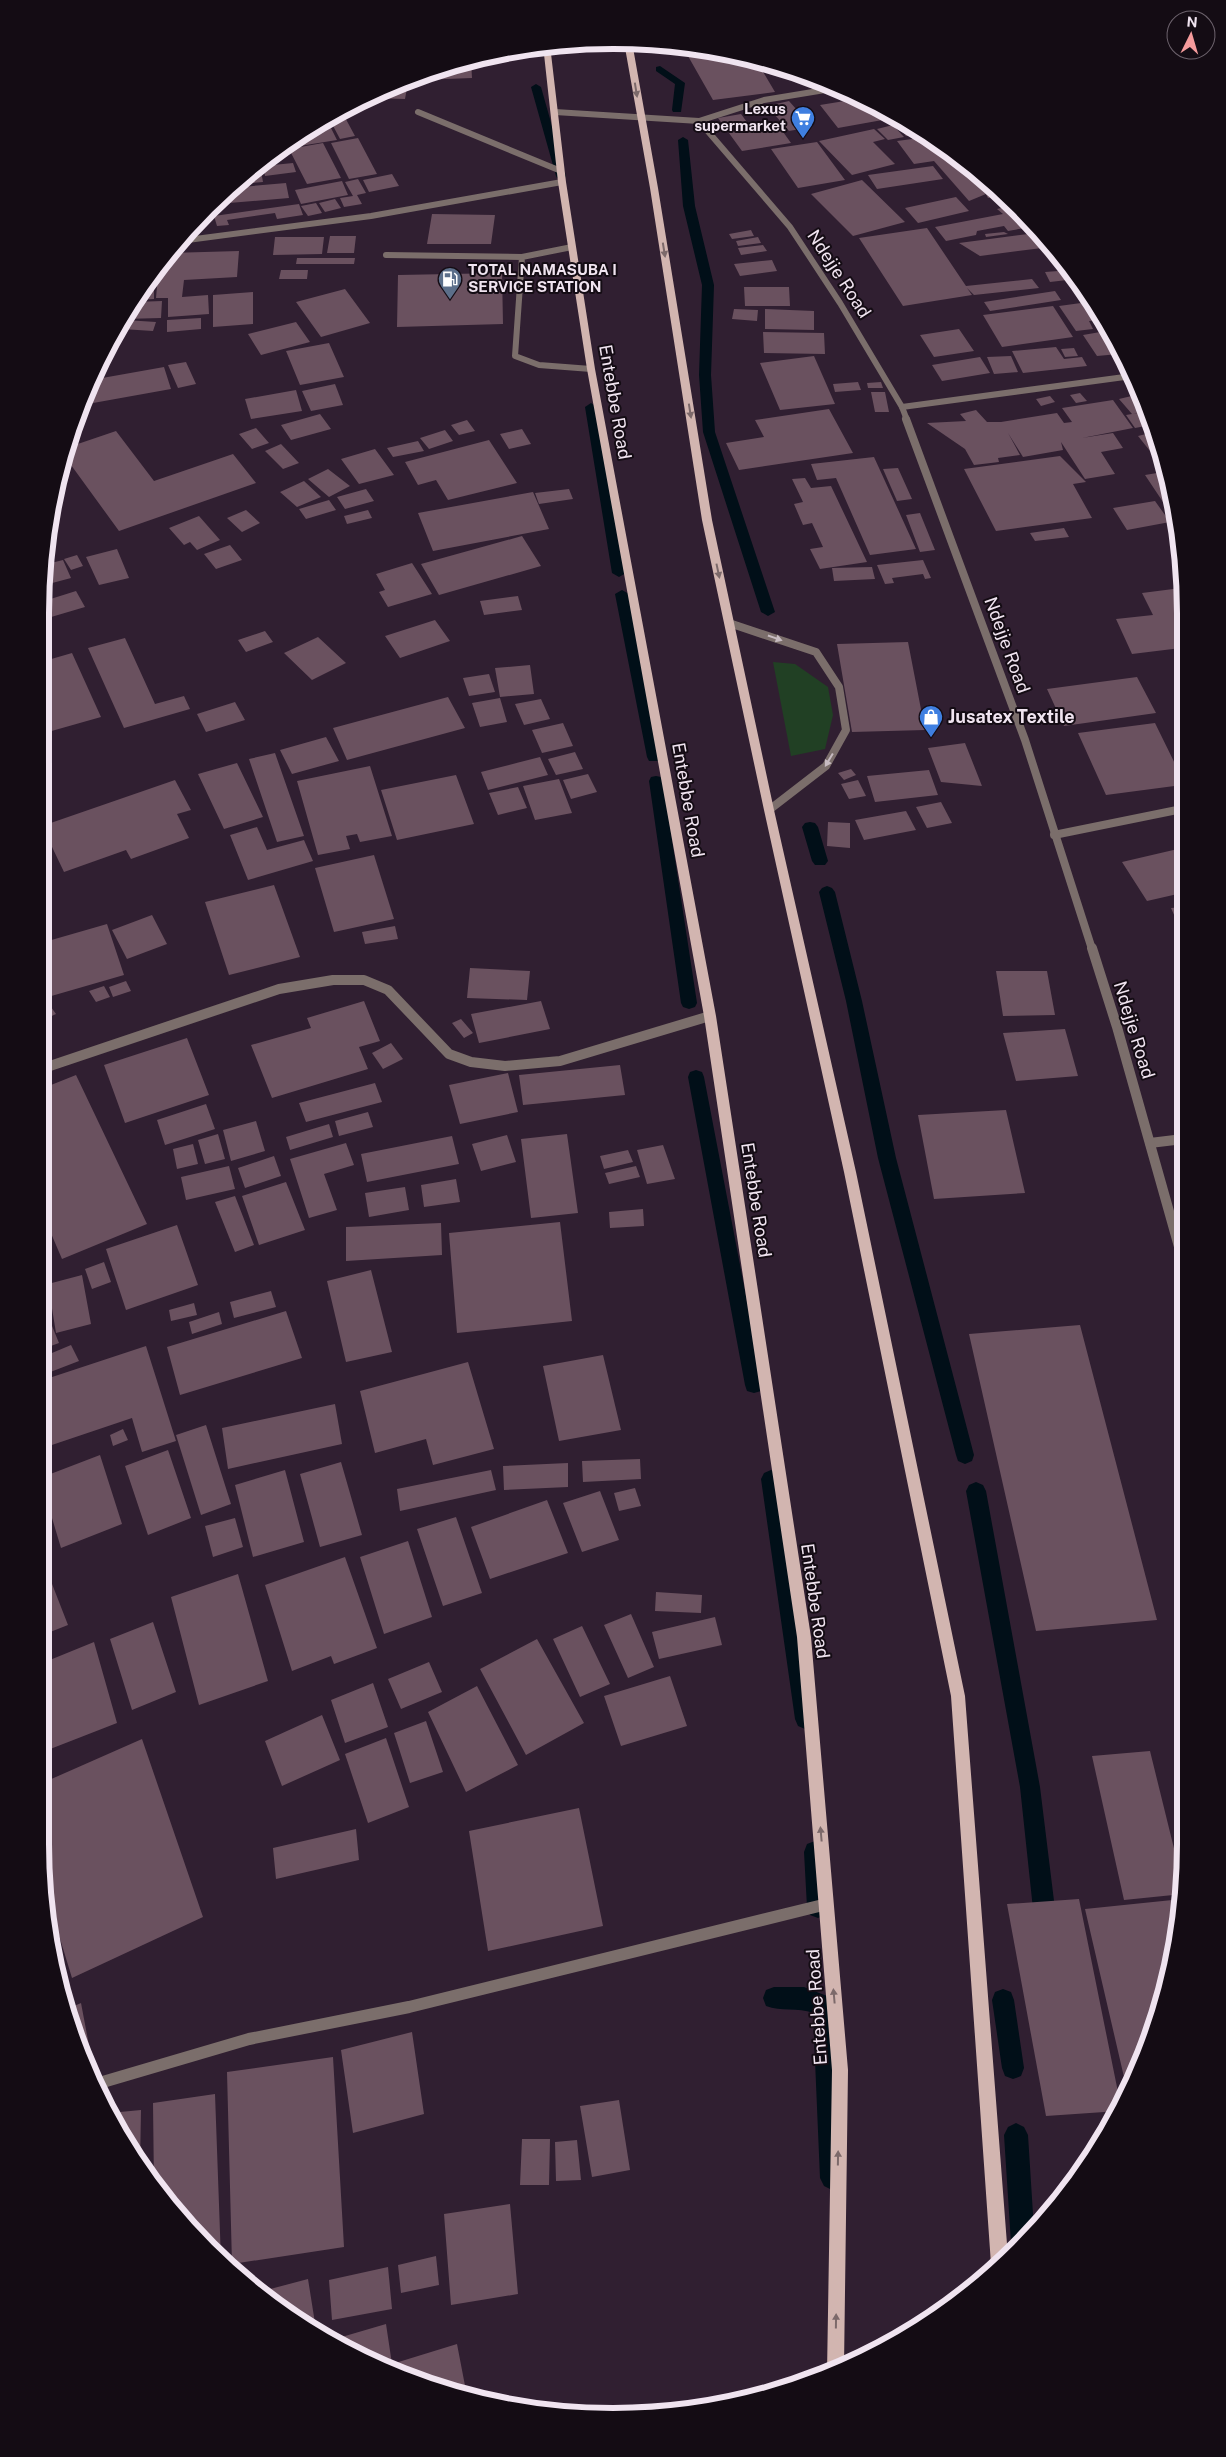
<svg xmlns="http://www.w3.org/2000/svg" width="1226" height="2457" viewBox="0 0 1226 2457" font-family="'Public Sans',sans-serif">
<rect width="100%" height="100%" fill="#301f31"/>
<path fill="#214024" d="M773 662 795 664 828 687 833 715 825 749 791 756Z"/>
<g fill="none" stroke-linecap="round" stroke-linejoin="round">
<path fill="#010f18" fill-rule="evenodd" d="M660 66 685 83 681 112H673L672 110 675 84 656 71V67Z
M536 84 541 87 566 176 565 178H557L556 176 531 87Z
M683 137 688 140 695 206 714 285 711 375 715 432 775 612 768 616 761 612 703 432 699 375 702 285 683 206 678 140Z
M591 403 597 407 626 573 619 577 612 573 585 407Z
M622 590 629 594 661 757 659 761H649L647 757 615 594Z
M656 776 661 777 663 781 697 1003 695 1007 689 1009 683 1007 681 1003 649 781 651 777Z
M810 822 815 823 818 827 828 861 825 865H815L812 861 802 827 805 823Z
M827 886 832 888 835 892 862 1001 896 1158 974 1455 972 1461 965 1464 958 1461 956 1455 878 1158 846 1001 819 892 822 888Z
M696 1070 702 1072 704 1077 763 1385 761 1391 754 1393 747 1391 745 1385 688 1077 690 1072Z
M771 1470 778 1473 781 1479 815 1719 812 1726 805 1729 798 1726 795 1719 761 1479 764 1473Z
M976 1482 983 1485 986 1491 1040 1787 1055 1909 1052 1917 1044 1920 1036 1917 1033 1909 1020 1787 966 1491 969 1485Z
M815 1841 823 1844 826 1852 829 1907 826 1915 818 1918 810 1915 807 1907 804 1852 807 1844Z
M774 1987H804L832 1998 835 2006 844 2178 840 2186 832 2190 824 2186 820 2178 813 2013C798 2007 781 2012 766 2006L763 1998 766 1990Z
M1003 1989 1011 1992 1014 2000 1024 2068 1021 2076 1013 2079 1005 2076 1002 2068 992 2000 995 1992Z
M1016 2123 1024 2127 1028 2135 1034 2230 1015 2252 1011 2243 1004 2135 1008 2127Z"/>
</g>
<path fill="#6a515f" d="M660 43 689 48 665 51Z
M717 52 755 58 775 92 713 100 688 56Z
M471 60 472 78 419 80V75L429 71Z
M391 87 407 88 405 99 367 98Z
M863 98 866 99 901 121 891 123 888 119 838 128 820 105Z
M789 101 812 127 789 131 767 106Z
M341 110 355 136 340 139 331 122 315 125Z
M741 114 755 133 781 129 791 143 742 151 718 118Z
M905 123 907 124 922 134 906 136 897 124Z
M893 125 904 137 888 140 877 129Z
M330 126 337 140 281 149 308 130Z
M874 129 885 139 873 142 895 164 852 175 819 141Z
M927 137 962 159 999 196 988 198 986 194 969 201 934 161 914 164 897 141Z
M358 138 377 174 349 179 331 143Z
M817 142 845 180 798 188 771 149Z
M323 143 341 178 307 184 289 149Z
M286 150 288 156 269 158 279 151Z
M293 163 296 172 265 176 263 166Z
M257 166H260L263 182 232 185Z
M933 166 943 179 877 189 868 175Z
M392 174 399 186 369 192 363 180Z
M358 179 366 193 357 195 362 204 344 207 340 198 353 196 345 182Z
M862 180 905 222 853 236 811 194Z
M342 181 348 195 301 204 295 190Z
M286 183 289 198 217 204V202L230 188Z
M956 197 969 211 918 223 905 208Z
M335 199 341 208 325 212 319 203Z
M316 203 322 213 308 216 301 206Z
M299 204 303 215 277 219 275 213 227 220 229 225 217 226 214 216Z
M1010 206 1030 227 1008 231 1004 226 977 231 976 235 946 241 935 227 1003 214 997 209Z
M432 214 495 215 491 244H427Z
M927 228 966 286 1032 279 1039 288 974 295 967 288 972 295 903 306 859 238Z
M751 230 754 236 732 239 729 234Z
M1004 232 1008 234 986 237 985 234Z
M1036 233 1050 247 980 256 959 243Z
M330 236H356L354 253H327Z
M275 237H324L322 254 273 255Z
M758 237 761 243 738 246 736 241Z
M763 245 767 251 741 255 738 248Z
M239 251 237 277 184 280 182 297 208 295 209 314 168 317V298H156L159 263 169 253Z
M297 258H355L354 264H296Z
M772 260 777 271 740 276 734 264Z
M281 270H308L307 279H279Z
M1071 270 1076 279 1050 282 1045 272Z
M502 273 503 324 397 327 398 275Z
M744 287H789L790 306H745Z
M143 289H154V299L136 300Z
M345 289 370 323 321 337 296 302Z
M1055 291 1061 300 990 311 984 302Z
M253 292V324L213 327V295Z
M162 301 161 318 124 319 127 315 134 314 135 302Z
M1081 303 1084 307 1090 306 1099 320 1089 321 1093 329 1076 331 1059 306Z
M1053 306 1073 337 1002 347 983 315Z
M734 309 758 310 757 321 732 319Z
M765 309 814 311V330L765 329Z
M201 318V329L167 332V320Z
M125 320 156 322 153 331 122 329Z
M296 322 310 342 261 355 248 334Z
M959 329 974 351 934 357 920 335Z
M1106 331 1119 354 1097 356 1083 335Z
M763 332 824 333 825 354 764 353Z
M329 343 344 377 300 385 286 351Z
M1056 347 1064 359 1082 357 1087 366 1023 373 1012 351Z
M1074 348 1078 356 1065 357 1061 349Z
M814 356 835 404 780 410 760 363Z
M1011 356 1018 372 994 374 987 357Z
M980 357 990 373 942 381 932 365Z
M186 362 196 384 178 388 168 365Z
M164 367 171 389 82 405 91 380Z
M858 382 861 390 835 392 833 384Z
M881 382 883 388H868L867 383Z
M335 384 343 405 311 411 302 391Z
M296 390 302 411 251 419 245 399Z
M871 392H885L889 412H875Z
M1080 393 1087 401 1076 403 1070 395Z
M1140 394 1144 399 1147 410 1133 414 1147 411 1151 425 1135 428 1126 415 1132 414 1119 399Z
M1050 396 1055 402 1041 406 1036 399Z
M1113 400 1133 428 1082 438 1113 433 1123 448 1101 452 1115 474 1085 479 1061 442 1063 450 1023 457 1008 433 1020 455 998 458 999 462 974 465 965 449 927 423 966 421 960 414 976 410 987 422H1001L1057 413 1064 423 1072 422 1062 408Z
M829 409 853 453 739 470 726 443 764 437 755 420Z
M320 414 331 429 291 440 281 425Z
M467 420 475 431 459 435 451 425Z
M256 428 269 443 252 449 239 434Z
M522 429 531 444 509 449 500 434Z
M445 430 453 441 429 449 420 438Z
M116 431 154 481 233 454 256 483 119 531 63 454 66 448Z
M1150 433 1155 439 1162 466 1138 436Z
M489 440 517 483 448 500 436 480 418 485 405 462Z
M418 441 424 451 393 457 387 448Z
M281 444 299 463 283 469 265 451Z
M375 449 394 475 359 484 341 459Z
M1060 456 1086 482 1073 484 1092 518 996 531 964 469Z
M874 457 916 549 870 555 836 478 817 480 811 464Z
M898 468 912 499 897 501 883 469Z
M328 469 350 486 329 497 308 479Z
M1163 472 1177 523 1145 475Z
M805 478 811 488 831 486 867 562 820 569 810 549 823 547 812 523 803 525 794 504 803 502 792 479Z
M304 481 321 497 297 507 280 492Z
M366 489 374 501 345 509 337 497Z
M569 489 573 499 539 504 535 493Z
M533 492 549 529 433 551 418 513Z
M329 500 336 510 306 519 299 509Z
M1155 501 1170 522 1127 530 1113 508Z
M246 510 260 523 242 532 227 518Z
M368 510 372 518 347 524 344 516Z
M920 513 935 550 920 552 906 515Z
M199 516 220 540 197 550 190 542 184 545 169 528Z
M1064 528 1069 537 1035 541 1030 533Z
M522 536 541 566 439 595 421 564Z
M230 545 242 560 216 569 204 554Z
M117 549 129 578 99 585 86 557Z
M77 555 83 566 71 570 64 559Z
M63 560 71 578 41 586 43 565Z
M923 560 931 578 925 579 923 574 892 578 894 583 885 584 877 565Z
M412 563 432 594 388 607 379 592 385 590 376 574Z
M872 567 875 579 834 581 832 568Z
M1181 588V648L1132 654 1116 619 1153 615 1142 593Z
M76 591 85 607 41 620V602Z
M518 596 522 610 484 615 480 601Z
M435 620 450 641 400 658 385 636Z
M265 631 273 642 246 652 238 640Z
M318 637 346 663 312 680 284 653Z
M125 638 155 704 184 696 190 709 124 728 88 648Z
M908 642 925 730 852 732 837 644Z
M72 653 101 717 41 734V662Z
M530 665 534 694 500 697 495 668Z
M489 674 495 692 469 696 463 678Z
M1137 677 1156 713 1064 726 1047 689Z
M448 697 465 728 347 760 333 728Z
M500 698 507 722 480 727 472 703Z
M541 699 550 719 524 725 515 704Z
M235 702 245 720 206 732 197 714Z
M563 723 573 746 542 753 532 730Z
M1155 723 1182 778V785L1106 795 1078 733Z
M326 737 339 761 292 774 280 750Z
M965 743 982 786 941 782 928 748Z
M575 752 583 769 556 775 548 759Z
M275 753 304 836 277 842 249 759Z
M540 757 548 775 488 790 481 772Z
M237 763 263 817 224 829 198 774Z
M370 766 392 836 360 842 357 834 346 836 350 849 318 855 297 781Z
M851 769 856 775 844 780 838 773Z
M929 770 938 795 875 802 867 776Z
M588 774 597 792 571 799 563 780Z
M456 775 474 824 397 840 381 790Z
M559 779 572 813 535 820 523 786Z
M175 780 191 810 177 814 189 838 131 859 126 850 64 872 42 826Z
M858 780 866 796 849 799 841 784Z
M518 787 527 808 498 815 489 793Z
M941 802 952 823 927 828 916 807Z
M906 811 916 830 864 840 855 820Z
M828 822 850 823V848L827 846Z
M257 827 267 850 304 840 313 861 248 880 230 835Z
M1182 848V893L1147 901 1122 862Z
M374 855 394 919 334 932 315 868Z
M274 885 300 957 229 975 205 902Z
M1182 907V933L1171 908Z
M152 915 167 944 127 959 112 930Z
M107 924 124 975 41 999V943Z
M395 926 398 939 365 944 362 932Z
M470 968 530 971 527 1000 467 998Z
M996 971H1047L1055 1015 1003 1016Z
M126 981 131 991 113 997 109 987Z
M104 986 110 997 96 1002 89 991Z
M364 1001 380 1041 359 1047 368 1069 272 1098 251 1045 311 1028 307 1018Z
M541 1001 550 1029 479 1043 471 1014Z
M51 1007 56 1014 41 1021V1011Z
M461 1019 473 1033 464 1038 452 1023Z
M1065 1029 1078 1076 1016 1081 1003 1033Z
M187 1038 209 1095 125 1123 104 1065Z
M391 1043 403 1059 383 1069 372 1053Z
M620 1065 625 1095 523 1105 519 1075Z
M508 1073 518 1112 460 1124 449 1085Z
M76 1075 147 1224 62 1259 41 1210V1089Z
M375 1083 382 1102 306 1122 299 1103Z
M206 1104 215 1129 165 1145 157 1120Z
M1006 1110 1025 1193 934 1199 918 1115Z
M368 1112 373 1127 339 1136 335 1121Z
M256 1121 265 1151 231 1161 223 1130Z
M329 1124 333 1137 290 1150 286 1137Z
M218 1134 225 1159 205 1164 198 1140Z
M567 1134 578 1213 531 1218 521 1139Z
M507 1135 516 1162 481 1171 472 1144Z
M452 1136 459 1164 367 1182 361 1154Z
M346 1143 354 1165 324 1174 337 1210 309 1218 290 1159Z
M193 1144 198 1164 177 1169 173 1149Z
M663 1145 675 1179 647 1184 637 1150Z
M628 1150 633 1162 604 1169 600 1156Z
M274 1156 281 1176 245 1188 238 1168Z
M229 1166 235 1189 186 1200 181 1177Z
M636 1166 640 1177 609 1184 605 1173Z
M456 1179 460 1202 424 1207 421 1185Z
M286 1182 305 1230 259 1245 242 1196Z
M405 1187 409 1210 369 1217 365 1193Z
M235 1196 254 1245 235 1252 215 1202Z
M643 1209 644 1226 610 1228 609 1212Z
M560 1222 572 1321 457 1333 449 1233Z
M441 1223 442 1255 346 1261V1227Z
M177 1225 198 1285 126 1310 106 1249Z
M104 1262 111 1282 92 1289 85 1269Z
M371 1270 392 1352 346 1362 327 1281Z
M82 1275 91 1324 56 1333 48 1284Z
M271 1291 276 1307 234 1318 230 1302Z
M41 1299 59 1343 40 1350Z
M194 1303 197 1315 171 1321 169 1310Z
M286 1311 302 1358 180 1395 167 1347Z
M219 1312 222 1324 192 1334 189 1322Z
M1080 1325 1157 1620 1036 1631 969 1334Z
M71 1345 79 1361 40 1376V1358Z
M146 1346 176 1441 142 1452 132 1418 40 1449V1381Z
M603 1355 621 1430 559 1441 543 1366Z
M468 1362 494 1449 433 1465 426 1439 375 1453 360 1391Z
M335 1404 342 1444 228 1469 222 1428Z
M206 1425 231 1504 201 1515 176 1435Z
M123 1429 128 1440 113 1446 110 1435Z
M168 1450 191 1518 148 1535 125 1466Z
M100 1455 122 1524 61 1548 40 1478Z
M640 1459 641 1479 583 1482 582 1461Z
M341 1462 362 1535 320 1547 300 1474Z
M568 1463V1487L504 1490 503 1466Z
M285 1470 304 1542 253 1557 235 1485Z
M491 1470 496 1490 400 1511 397 1489Z
M635 1488 641 1506 619 1511 614 1493Z
M600 1491 619 1540 582 1552 563 1503Z
M547 1500 568 1553 490 1579 471 1527Z
M456 1517 482 1593 443 1606 417 1529Z
M235 1518 243 1547 213 1557 205 1526Z
M408 1541 432 1617 384 1634 360 1557Z
M40 1553 68 1625 40 1636Z
M345 1557 377 1648 334 1664 331 1656 292 1671 265 1585Z
M238 1574 268 1681 199 1705 171 1597Z
M656 1592 702 1595 701 1613 655 1611Z
M631 1614 654 1667 628 1678 604 1625Z
M715 1617 722 1645 659 1659 652 1632Z
M153 1622 176 1692 132 1710 110 1639Z
M582 1626 610 1684 580 1697 553 1639Z
M537 1639 584 1723 526 1755 480 1669Z
M94 1642 117 1723 40 1753V1664Z
M429 1662 442 1692 401 1709 388 1679Z
M670 1676 687 1726 621 1746 604 1696Z
M373 1683 388 1727 345 1743 331 1700Z
M477 1686 518 1765 466 1792 428 1712Z
M322 1715 340 1760 282 1786 265 1741Z
M426 1721 443 1772 410 1783 394 1733Z
M386 1738 409 1807 368 1823 345 1754Z
M142 1739 203 1917 72 1978 44 1886 40 1844V1784Z
M1150 1751 1184 1889 1183 1894 1124 1900 1092 1756Z
M579 1808 603 1926 488 1951 469 1831Z
M356 1829 359 1860 276 1879 273 1848Z
M1079 1899 1121 2107 1119 2111 1046 2116 1007 1904Z
M1182 1899 1167 1992 1135 2076 1124 2077 1085 1909Z
M81 2003 91 2056 84 2058 71 2028 65 2010Z
M412 2032 424 2114 353 2133 341 2050Z
M333 2057 344 2247 232 2264 227 2072Z
M215 2094 221 2260 154 2187 153 2103Z
M619 2100 630 2170 592 2177 580 2106Z
M141 2110 140 2165 117 2130 109 2113Z
M522 2139H550L549 2185H520Z
M577 2140 581 2180 556 2181 555 2142Z
M510 2204 518 2294 451 2305 444 2214Z
M436 2256 439 2285 401 2293 398 2265Z
M388 2267 392 2309 332 2320 329 2280Z
M308 2279 315 2323 306 2326 259 2292Z
M386 2324 392 2364 457 2344 467 2396 394 2373 328 2341Z"/>
<g fill="none" stroke-linecap="round" stroke-linejoin="round">
<path stroke="#7b6e6b" stroke-width="6" d="M418 112 561 171
M572 247 522 257 515 356 539 365 591 369
M386 255 522 257"/>
<path stroke="#7b6e6b" stroke-width="8" d="M729 623 816 652 839 687 846 730 826 766 769 810"/>
<path stroke="#7b6e6b" stroke-width="10" d="M1150 1143 1183 1139"/>
<path stroke="#7b6e6b" stroke-width="6" d="M699 121 764 100 837 88
M180 241 371 216 562 182
M902 407 1132 376"/>
<path stroke="#7b6e6b" stroke-width="8" d="M1054 835 1182 809"/>
<path stroke="#7b6e6b" stroke-width="10" d="M41 1069 279 989 333 980H364L388 990 449 1054 471 1062 505 1066 560 1061 710 1016"/>
<path stroke="#7b6e6b" stroke-width="12" d="M96 2084 249 2039 409 2007 827 1904"/>
<path stroke="#7b6e6b" stroke-width="6" d="M555 112 699 121 790 227 840 303 902 407 907 420"/>
<path stroke="#7b6e6b" stroke-width="8" d="M906 419 1025 740 1092 949"/>
<path stroke="#7b6e6b" stroke-width="10" d="M1092 948 1117 1027 1183 1261"/>
<path fill="#d2b5b0" fill-rule="evenodd" d="M624 42H632L658 188 712 520 774 810 856 1172 965 1696 1008 2257 994 2269 991 2264 951 1696 844 1172 764 810 702 520 650 188Z
M543 45H550L566 182 595 369 716 1016 811 1637 848 2070 844 2366 827 2373 832 2070 797 1637 704 1016 587 369 558 182Z"/>
</g>
<defs><path id="oneway-solid" d="M-6-.8H1V-3.2L6.5 0L1 3.2V.8H-6Z" transform="scale(1.25)"/></defs>
<g fill="#7c696a">
<use href="#oneway-solid" transform="translate(636 90) rotate(81)"/>
<use href="#oneway-solid" transform="translate(664 250) rotate(81)"/>
<use href="#oneway-solid" transform="translate(690 411) rotate(81)"/>
<use href="#oneway-solid" transform="translate(718 571) rotate(78)"/>
<use href="#oneway-solid" transform="translate(821 1834) rotate(-95)"/>
<use href="#oneway-solid" transform="translate(834 1996) rotate(-95)"/>
<use href="#oneway-solid" transform="translate(838 2158) rotate(-89)"/>
<use href="#oneway-solid" transform="translate(836 2321) rotate(-89)"/>
</g>
<g fill="#c7bbc1">
<use href="#oneway-solid" transform="translate(775 638) rotate(19)"/>
<use href="#oneway-solid" transform="translate(829 760) rotate(121)"/>
</g>
<defs>
<g id="supermarket-pin" transform="scale(1.25)"><path d="M0 17L-7.5 6A9.5 9.5 0 1 1 7.5 6Z" fill="#3f7fe0" stroke="#140c14"/><path d="M-6-5.5h2.5l.6 2H6L4.5 2H-2.5L-4.4-4H-6ZM-1.5 3.2a1.3 1.3 0 1 0 .1 0ZM3 3.2a1.3 1.3 0 1 0 .1 0Z" fill="#fff"/></g>
<g id="fuel-pin" transform="scale(1.25)"><path d="M0 17L-7.5 6A9.5 9.5 0 1 1 7.5 6Z" fill="#5c6f8a" stroke="#140c14"/><path d="M-5.5-6h7V0h2V4h1.3V-2.5L3-4.5l.8-.8L6-3V5H2.5V1h-1V6h-7ZM-4.2-4.7v3.2H.2V-4.7Z" fill="#fff"/></g>
<g id="shop-pin" transform="scale(1.25)"><path d="M0 17L-7.5 6A9.5 9.5 0 1 1 7.5 6Z" fill="#3f7fe0" stroke="#140c14"/><path d="M-5-2.5h2.3a2.7 3.5 0 0 1 5.4 0H5L5.5 6h-11ZM-1.5-2.5h3a1.5 2.3 0 0 0-3 0Z" fill="#fff"/></g>
</defs>
<g fill-rule="evenodd">
<use href="#supermarket-pin" x="803" y="118"/>
<use href="#fuel-pin" x="450" y="279"/>
<use href="#shop-pin" x="931" y="717"/>
</g>
<g text-anchor="middle" stroke-width="4" stroke-linejoin="round" paint-order="stroke">
<g font-size="15" font-weight="bold" fill="#f0e4f0" stroke="#140c14" text-anchor="end">
<text x="786" y="114">Lexus<tspan x="786" dy="17">supermarket</tspan></text>
<text x="468" y="275" text-anchor="start">TOTAL NAMASUBA I<tspan x="468" dy="17">SERVICE STATION</tspan></text>
</g>
<g font-size="18" fill="#f0e4f0" stroke="#140c14">
<text transform="translate(839 274) rotate(57)" y="6">Ndejje Road</text>
<text transform="translate(615 402) rotate(80)" y="6">Entebbe Road</text>
<text transform="translate(1007 645) rotate(70)" y="6">Ndejje Road</text>
<text transform="translate(688 800) rotate(80)" y="6">Entebbe Road</text>
<text transform="translate(1134 1030) rotate(73)" y="6">Ndejje Road</text>
<text transform="translate(756 1200) rotate(81)" y="6">Entebbe Road</text>
<text transform="translate(815 1601) rotate(82)" y="6">Entebbe Road</text>
<text transform="translate(817 2007) rotate(-94)" y="6">Entebbe Road</text>
</g>
<g font-size="18" font-weight="bold" fill="#f0e4f0" stroke="#140c14" text-anchor="start">
<text x="948" y="723">Jusatex Textile</text>
</g>
</g>
<path d="M0 0H1226V2457H0ZM613 49H613A564 564 0 0 1 1177 613V1844A564 564 0 0 1 613 2408H613A564 564 0 0 1 49 1844V613A564 564 0 0 1 613 49Z" fill="#140c14" fill-rule="evenodd"/>
<path fill="none" stroke="#f0e4f0" stroke-width="6" d="M613 49H613A564 564 0 0 1 1177 613V1844A564 564 0 0 1 613 2408H613A564 564 0 0 1 49 1844V613A564 564 0 0 1 613 49Z"/>
<g transform="translate(1191 35) rotate(5)"><circle r="24" fill="#140c14" stroke="#6c626c"/>
<path d="M0-4L9 19L0 12L-9 19Z" fill="#f59b9c"/>
<text y="-8" font-size="14" font-weight="bold" text-anchor="middle" fill="#f0e4f0">N</text>
</g>
</svg>
